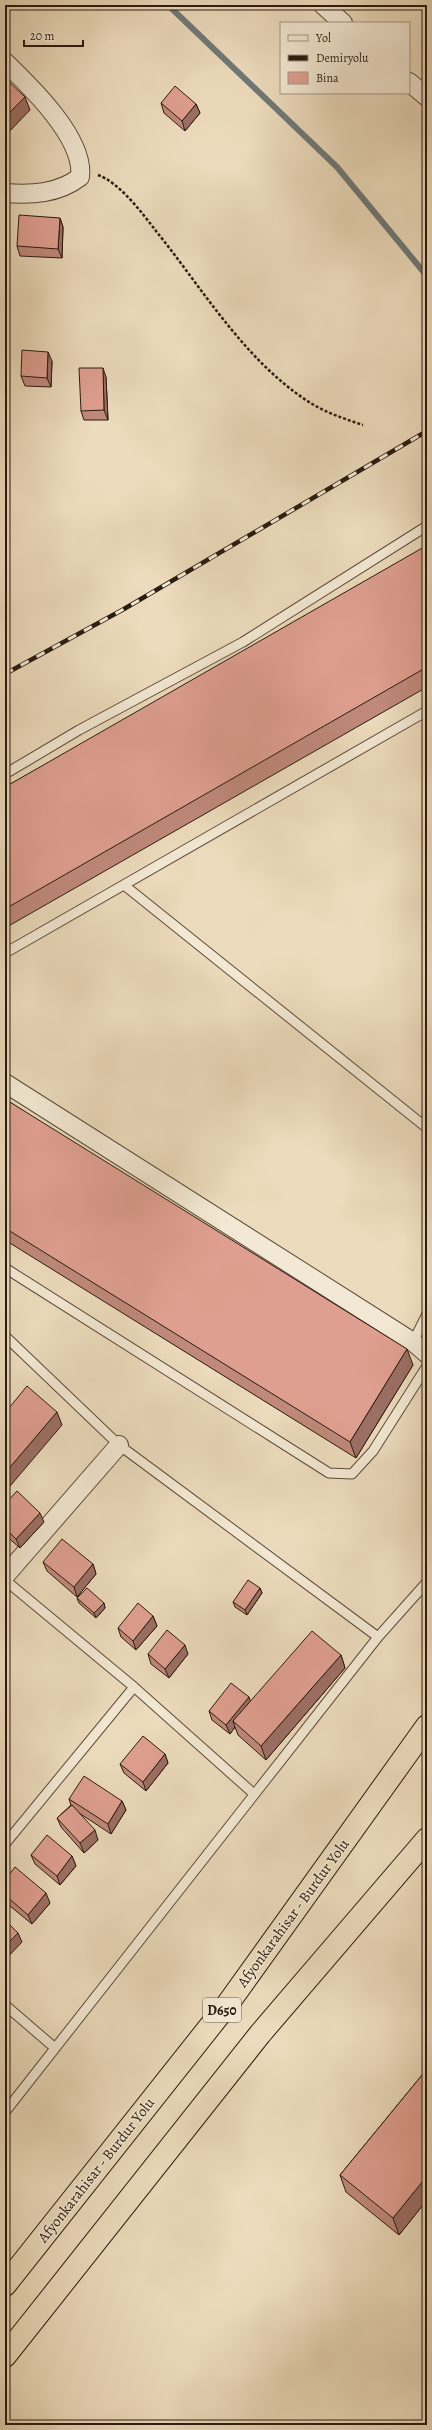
<svg xmlns="http://www.w3.org/2000/svg" width="432" height="2430" viewBox="0 0 432 2430" font-family="Alegreya,serif">
<rect width="100%" height="100%" fill="#ecdbbc"/>
<filter id="stains"><feTurbulence type="fractalNoise" baseFrequency=".005" numOctaves="4"/><feColorMatrix values="0 0 0 0 .2 0 0 0 0 .09 0 0 0 0 .02 0 0 0 .5 -.17"/></filter>
<radialGradient id="worn" r=".72"><stop offset=".6" stop-color="#630" stop-opacity="0"/><stop offset="1" stop-color="#630" stop-opacity=".3"/></radialGradient>
<g fill="none" stroke-linecap="round" stroke-linejoin="round">
<path stroke="#707978" stroke-width="6" d="M168 5 337 167 427 276"/>
<g stroke="#5a4b3b" stroke-width="11">
<path id="lane" d="M5 774 79 730 243 642 427 526
M124 885 427 1128
M5 953 427 711
M5 1268 329 1473 352 1474 373 1451 427 1366
M5 1336 119 1445 378 1637
M413 1342 427 1314
M5 1580 134 1687 254 1794
M5 1844 134 1687
M5 2005 55 2048
M5 2112 378 1637 427 1582"/>
</g>
<g stroke="#5a4b3b" stroke-width="20">
<path id="street" d="M323 5 343 23
M5 62C31 87 85 139 80 177 58 194 31 195 5 193
M409 82 427 97
M5 1083 413 1342 427 1354
M5 1576 119 1445"/>
</g>
<g stroke="#2a1b10" stroke-width="24">
<path id="highway" d="M5 2285 227 2005 427 1726
M5 2356 260 2034 427 1839"/>
</g>
<path stroke="#2a1b10" stroke-width="2.5" stroke-dasharray="3 2" stroke-linecap="butt" d="M98 175C119 182 143 214 156 231 202 288 242 356 303 398 321 411 342 418 363 425"/>
<use href="#lane" stroke="#f3e8d3" stroke-width="9"/>
<use href="#street" stroke="#f3e8d3" stroke-width="18"/>
<use href="#highway" stroke="#ecdbbc" stroke-width="22"/>
<g stroke="#2a1b10" stroke-width="4.5">
<path id="rail" d="M5 674 124 609 427 431"/>
</g>
<use href="#rail" stroke="#f3e8d3" stroke-width="3" stroke-dasharray="9" stroke-linecap="butt"/>
</g>
<path fill="#c0897c" stroke="#2a1b10" d="M161 103 196 104 200 113 185 131 164 113Z
M60 218 63 227 62 258 20 256 17 246Z
M52 361 51 387 25 386 21 376Z
M106 377 108 420H84L81 411Z
M427 552V687L5 928V787Z
M5 1099 413 1365 356 1458 5 1240Z
M5 1504 44 1522 20 1548 5 1535Z
M43 1562 93 1564 96 1574 77 1597 47 1571Z
M260 1588 262 1593 247 1615 235 1607 233 1602Z
M77 1598 104 1603 105 1608 96 1618 79 1603Z
M153 1616 157 1626 136 1650 121 1637 118 1628Z
M148 1654H188L169 1678 151 1664Z
M341 1655 345 1668 266 1760 238 1735 235 1727 230 1734 212 1720 209 1711 249 1697 250 1702Z
M165 1754 168 1763 146 1791 124 1773 120 1764Z
M69 1799 122 1801 126 1810 111 1834 79 1813 98 1840 84 1853 61 1827 57 1818 71 1805Z
M31 1855 72 1856 76 1866 60 1885 35 1864Z
M5 1880 50 1903 32 1924 5 1902Z
M427 2069V2200L399 2235 346 2192 340 2175Z"/>
<path fill="#9c6f65" stroke="#2a1b10" d="M25 97 30 110 5 136V117Z
M196 104 200 113 185 131 182 121Z
M60 218 63 227 62 258 58 249Z
M48 352 52 361 51 387 47 378Z
M103 368 106 377 108 420 104 410Z
M407 1349 413 1365 356 1458 350 1442Z
M57 1412 62 1425 5 1492V1473Z
M40 1513 44 1522 20 1548 16 1539Z
M93 1564 96 1574 77 1597 74 1587Z
M260 1588 262 1593 247 1615 245 1610Z
M104 1603 105 1608 96 1618 94 1613Z
M153 1616 157 1626 136 1650 133 1641Z
M185 1645 188 1654 169 1678 165 1669Z
M341 1655 345 1668 266 1760 261 1746Z
M249 1697 252 1706 233 1721 235 1727 230 1734 226 1725Z
M165 1754 168 1763 146 1791 143 1782Z
M122 1801 126 1810 111 1834 108 1824Z
M95 1830 98 1840 84 1853 80 1843Z
M72 1856 76 1866 60 1885 57 1876Z
M46 1893 50 1903 32 1924 28 1915Z
M18 1933 22 1942 5 1960V1946Z
M427 2176V2200L399 2235 393 2218Z"/>
<path fill="#df9f90" stroke="#2a1b10" d="M5 78 25 97 5 117Z
M175 86 196 104 182 121 161 103Z
M19 215 60 218 58 249 17 246Z
M22 350 48 352 47 378 21 376Z
M79 368H103L104 410 81 411Z
M424 547 427 552V667L5 909V787Z
M5 1099 407 1349 350 1442 5 1228Z
M27 1386 57 1412 5 1473V1413Z
M17 1491 40 1513 16 1539 5 1528V1504Z
M62 1539 93 1564 74 1587 43 1562Z
M248 1580 260 1588 245 1610 233 1602Z
M87 1588 104 1603 94 1613 77 1598Z
M138 1603 153 1616 133 1641 118 1628Z
M167 1630 185 1645 165 1669 148 1654Z
M312 1631 341 1655 261 1746 233 1721Z
M231 1683 249 1697 226 1725 209 1711Z
M143 1736 165 1754 143 1782 120 1764Z
M84 1776 122 1801 108 1824 69 1799Z
M72 1805 95 1830 80 1843 57 1818Z
M47 1835 72 1856 57 1876 31 1855Z
M15 1867 46 1893 28 1915 5 1895V1880Z
M5 1920 18 1933 5 1946Z
M427 2069V2176L393 2218 340 2175Z"/>
<g text-anchor="middle" stroke-width="3" stroke-linejoin="round" paint-order="stroke">
<rect fill="#f3e8d3" stroke="#66584a" stroke-width="1" x="203" y="1998" width="38" height="24" rx="3"/>
<g font-size="14" font-weight="bold" fill="#2a1b10">
<text x="222" y="2015">D650</text>
</g>
<g font-size="15" fill="#2a1b10" stroke="#f3e8d3">
<text transform="translate(293 1913) rotate(-54)" y="5">Afyonkarahisar - Burdur Yolu</text>
<text transform="translate(96 2170) rotate(-52)" y="5">Afyonkarahisar - Burdur Yolu</text>
</g>
</g>
<rect width="432" height="2430" fill="none" stroke="#ecdbbc" stroke-width="20"/>
<rect x="6" y="6" width="420" height="2418" fill="none" stroke="#2a1b10" stroke-width="2"/>
<rect x="10" y="10" width="412" height="2410" fill="none" stroke="#2a1b10"/>
<rect x="280" y="22" width="130" height="72" fill="#f3e8d3" stroke="#a39685"/>
<rect x="288" y="35" width="20" height="6" fill="#f3e8d3" stroke="#a39685"/>
<text x="316" y="42" font-size="12" fill="#2a1b10">Yol</text>
<rect x="288" y="55" width="20" height="6" fill="#2a1b10" stroke="#a39685"/>
<text x="316" y="62" font-size="12" fill="#2a1b10">Demiryolu</text>
<rect x="288" y="72" width="20" height="12" fill="#df9f90" stroke="#a39685"/>
<text x="316" y="82" font-size="12" fill="#2a1b10">Bina</text>
<path d="M24 40v6h59v-6" fill="none" stroke="#2a1b10" stroke-width="2"/>
<text x="30" y="40" font-size="12" fill="#2a1b10" stroke="#f3e8d3" stroke-width="3" paint-order="stroke">20 m</text>
<rect width="100%" height="100%" filter="url(#stains)"/>
<rect width="100%" height="100%" fill="url(#worn)"/>
</svg>
